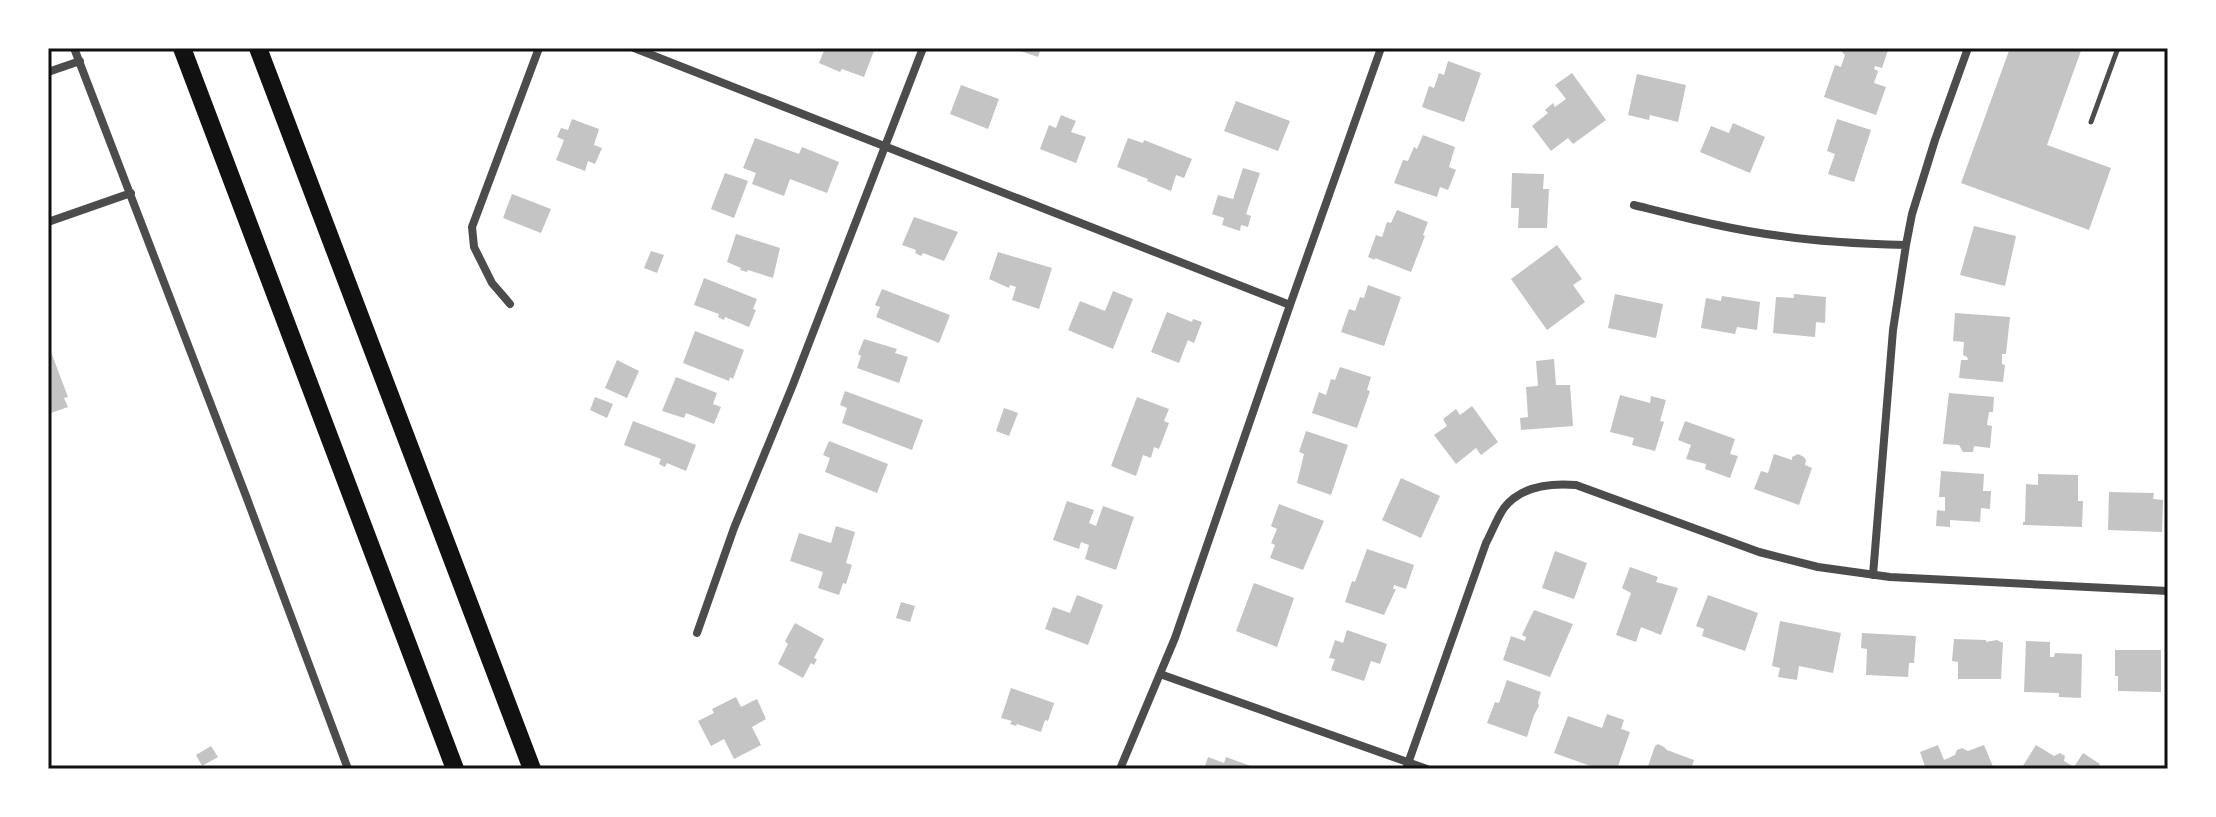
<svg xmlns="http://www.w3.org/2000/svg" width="2216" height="817" viewBox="0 0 2216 817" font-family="Karla,sans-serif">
<rect width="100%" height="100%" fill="#fff"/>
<path fill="#c4c4c4" d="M825 48H875L864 77 842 69 840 72 819 63Z
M1012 48H1041L1038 57Z
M1844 48H1882L1888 50 1882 68 1875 66 1874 69 1878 71 1874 83 1886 87 1876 115 1824 97 1835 65 1841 67 1845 55 1842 52Z
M2010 48H2082L2047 145 2111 168 2089 230 1961 183Z
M1448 61 1481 73 1464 122 1422 107 1429 86 1434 88 1439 73 1444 75Z
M1572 73 1606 120 1573 144 1568 138 1551 151 1532 126 1548 113 1545 110 1553 103 1555 107 1566 99 1555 85Z
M1637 74 1686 85 1678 122 1650 115 1649 120 1628 115Z
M961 85 999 99 988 129 950 114Z
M1236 101 1290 121 1278 151 1224 131Z
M1061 115 1076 121 1071 132 1086 137 1076 163 1040 149 1049 125 1056 128Z
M572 119 599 129 594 145 602 148 595 164 588 161 585 171 556 160 564 140 557 137 561 128 568 130Z
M1837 119 1871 130 1854 182 1828 174 1835 154 1827 151Z
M1733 123 1765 137 1750 173 1700 152 1711 126 1729 133Z
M1423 135 1455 147 1449 167 1456 170 1448 190 1440 187 1437 197 1394 183 1403 160 1408 161 1414 147 1417 149Z
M755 138 799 154 802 147 839 162 827 193 790 179 784 196 752 184 756 173 743 168Z
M1128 138 1143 143 1144 140 1192 159 1184 178 1176 175 1171 191 1147 181 1148 179 1117 167Z
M1243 168 1260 173 1246 214 1251 216 1248 227 1241 225 1240 231 1222 225 1224 218 1212 214 1218 195 1233 199Z
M725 173 748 181 734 218 711 209Z
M1512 173 1544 174 1543 189H1549L1547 228H1518L1519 208H1511Z
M512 194 551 209 541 233 503 218Z
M1397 210 1428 222 1423 235 1425 236 1411 272 1375 258V260L1368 257 1376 235 1382 237 1387 222 1391 223Z
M914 217 958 232 944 261 923 253 921 256 915 253 916 250 902 245Z
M1974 226 2016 236 2005 286 1960 275Z
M736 234 780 248 773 278 748 270 747 272 740 270 741 268 727 262Z
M1557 245 1582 279 1573 285 1585 302 1547 330 1511 279Z
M651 251 664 255 657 273 644 268Z
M998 252 1052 268 1039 309 1012 300 1016 287 1010 285 1009 288 989 279Z
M704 278 757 299 753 309 756 310 749 327 725 317 724 320 718 317 719 314 694 305Z
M1368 285 1401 297 1384 346 1341 332 1349 309 1355 311 1360 297 1364 298Z
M882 289 950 315 939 343 876 317 880 307 875 305Z
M1113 291 1133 299 1113 349 1068 330 1080 301 1105 311Z
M1615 294 1663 304 1656 338 1608 328Z
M1794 294 1826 297 1825 323 1816 322 1815 337 1773 333 1776 297 1794 298Z
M1722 296 1760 302 1757 330 1737 327 1735 334 1701 328 1706 298 1721 301Z
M1167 312 1192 322 1193 319 1202 322 1194 343 1188 340 1179 363 1151 352Z
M1955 313 2010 317 2006 354H2002V364L2005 365 2003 382 1959 378 1961 360H1968L1967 357 1963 355 1964 342 1953 341Z
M695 331 744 350 733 379 730 377 729 381 683 363Z
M864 339 897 349 895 353 908 357 899 383 857 368 861 356 858 354Z
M48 344 68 397 64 398 68 407 48 414Z
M1554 359 1556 385H1570L1573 426 1521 430 1520 418 1528 417 1526 387 1538 386 1536 361Z
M617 360 639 371 627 398 605 388Z
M1340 367 1371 377 1367 390 1370 391 1357 428 1312 413 1319 392 1326 395 1331 379 1335 380Z
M676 377 717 393 713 404 721 407 714 424 686 413 684 418 662 411Z
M845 391 923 420 912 450 842 423 847 408 840 405Z
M1949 393 1994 397 1993 412H1989L1987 425 1992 426 1990 448 1974 446 1973 452H1963L1959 445 1943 444Z
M1620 395 1650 403 1651 396 1666 400 1660 421 1664 422 1655 451 1632 445 1634 438 1610 432Z
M595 397 613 404 607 418 590 410Z
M1137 397 1169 409 1164 421 1169 423 1159 449 1154 447 1151 458 1143 455 1136 476 1111 466Z
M1472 406 1498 442 1481 455 1476 448 1456 464 1434 435 1447 426 1443 419 1456 409 1460 415Z
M1004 408 1018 413 1009 436 996 431Z
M633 421 696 445 686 471 667 463 665 467 659 464 661 459 624 445Z
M1685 421 1735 439 1730 454 1738 456 1730 478 1705 469 1706 464 1686 459 1691 445 1678 440Z
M1306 431 1348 445 1331 495 1297 483 1304 454 1299 452Z
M829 441 888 464 877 493 825 472 830 458 823 455Z
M1774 454 1792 460V457L1798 454 1804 457 1806 460 1805 465 1812 468 1799 505 1754 489 1761 471 1768 473Z
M1941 471 1984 474 1983 491H1991L1990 509 1981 508 1980 522 1950 520V527L1936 526 1937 510 1945 511V497H1939Z
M2038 474 2078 475V501H2083L2082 527 2023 525V522H2025L2026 484 2038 485Z
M1401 478 1440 496 1421 538 1382 520Z
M2109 492 2154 493 2153 499 2163 500 2162 532 2108 530Z
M1067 501 1094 510 1089 523 1096 526 1103 506 1134 517 1116 570 1085 559 1089 545 1081 542 1079 549 1053 540Z
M1279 504 1324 521 1303 570 1270 558 1275 545 1271 543 1277 529 1271 526Z
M836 526 855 532 846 563 852 565 846 584 843 583 839 595 818 588 823 572 790 561 799 533 831 543Z
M1367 549 1414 565 1406 589 1394 585 1393 589H1396L1384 615 1345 602 1352 581 1355 582Z
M1555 551 1587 563 1574 599 1542 588Z
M1630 567 1658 577 1656 582 1678 588 1661 635 1641 627 1636 642 1616 635 1631 593 1622 588Z
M1254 583 1294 598 1277 647 1236 631Z
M1077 595 1103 605 1088 645 1045 629 1053 607 1070 613Z
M1708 595 1758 613 1745 651 1702 636 1704 629 1696 626Z
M901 602 915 606 910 622 896 618Z
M1534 610 1573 624 1550 677 1503 660 1511 636 1525 641 1526 637 1522 635Z
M1780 621 1841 633 1833 673 1799 666 1797 680 1778 677 1780 668 1772 666Z
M795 623 824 639 814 658 817 659 814 665 811 663 803 678 778 664 788 644 785 641Z
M1347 630 1387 644 1380 664 1371 661 1364 681 1331 670 1335 659 1329 658 1335 640 1343 643Z
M1862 633 1916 636 1914 663H1909L1908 677 1866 675 1867 649 1861 648Z
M1954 639 1986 640V642L1997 640 2003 643 2001 679H1958V662L1952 661Z
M2026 641 2050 642V657H2054L2055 653 2082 654 2081 698 2059 697V693L2024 692Z
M2115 650H2161V692L2118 691V676H2115Z
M1507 680 1541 692 1538 702 1539 706 1534 715 1527 737 1487 723 1495 702 1499 703Z
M1011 688 1054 703 1048 721 1045 720 1041 732 1017 724 1016 726 1010 724 1012 721 1001 718Z
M736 697 741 707 757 699 766 719 752 727 761 745 734 759 724 739 711 746 698 721 714 713 712 709Z
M1607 714 1624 720 1621 729 1630 732 1617 769H1599L1554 753 1568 716 1602 728Z
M1658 744 1664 747 1667 750 1694 760 1691 769H1647L1655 746Z
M1938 745 1944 760 1955 755 1957 750 1962 748 1968 751 1984 745 1994 769H1926L1920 752Z
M2036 745 2054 756 2060 753 2065 756 2064 761 2074 767 2083 753 2100 764 2097 769H2021Z
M211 746 218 757 202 766 196 755Z
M1208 757 1224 763 1226 757 1259 769H1204Z"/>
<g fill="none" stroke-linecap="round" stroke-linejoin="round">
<path stroke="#4c4c4c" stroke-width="5" d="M2091 122 2118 48"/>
<path stroke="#4c4c4c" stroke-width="8" d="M74 48 246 496 348 769
M634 48 1290 305
M48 72 80 61
M1634 205C1682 217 1731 230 1781 236 1822 242 1864 244 1906 245
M48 222 131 193
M510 304 492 283 474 247 472 227 539 48
M1873 575 1893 330 1906 245 1912 214 1935 140 1968 48
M697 633 734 528 792 387 923 48
M1160 674 1427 769
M1120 769 1175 638 1290 305 1381 48
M1406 769 1486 543C1492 532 1497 518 1504 508 1521 486 1551 483 1576 485L1759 552 1818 567 1890 577 2168 591"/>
<path stroke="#111" stroke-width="18" d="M182 48 455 769
M258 48 532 769"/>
</g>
<rect width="2216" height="817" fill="none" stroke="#ffffff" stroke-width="100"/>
<rect x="50" y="50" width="2116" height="717" fill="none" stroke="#111" stroke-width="3"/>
</svg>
